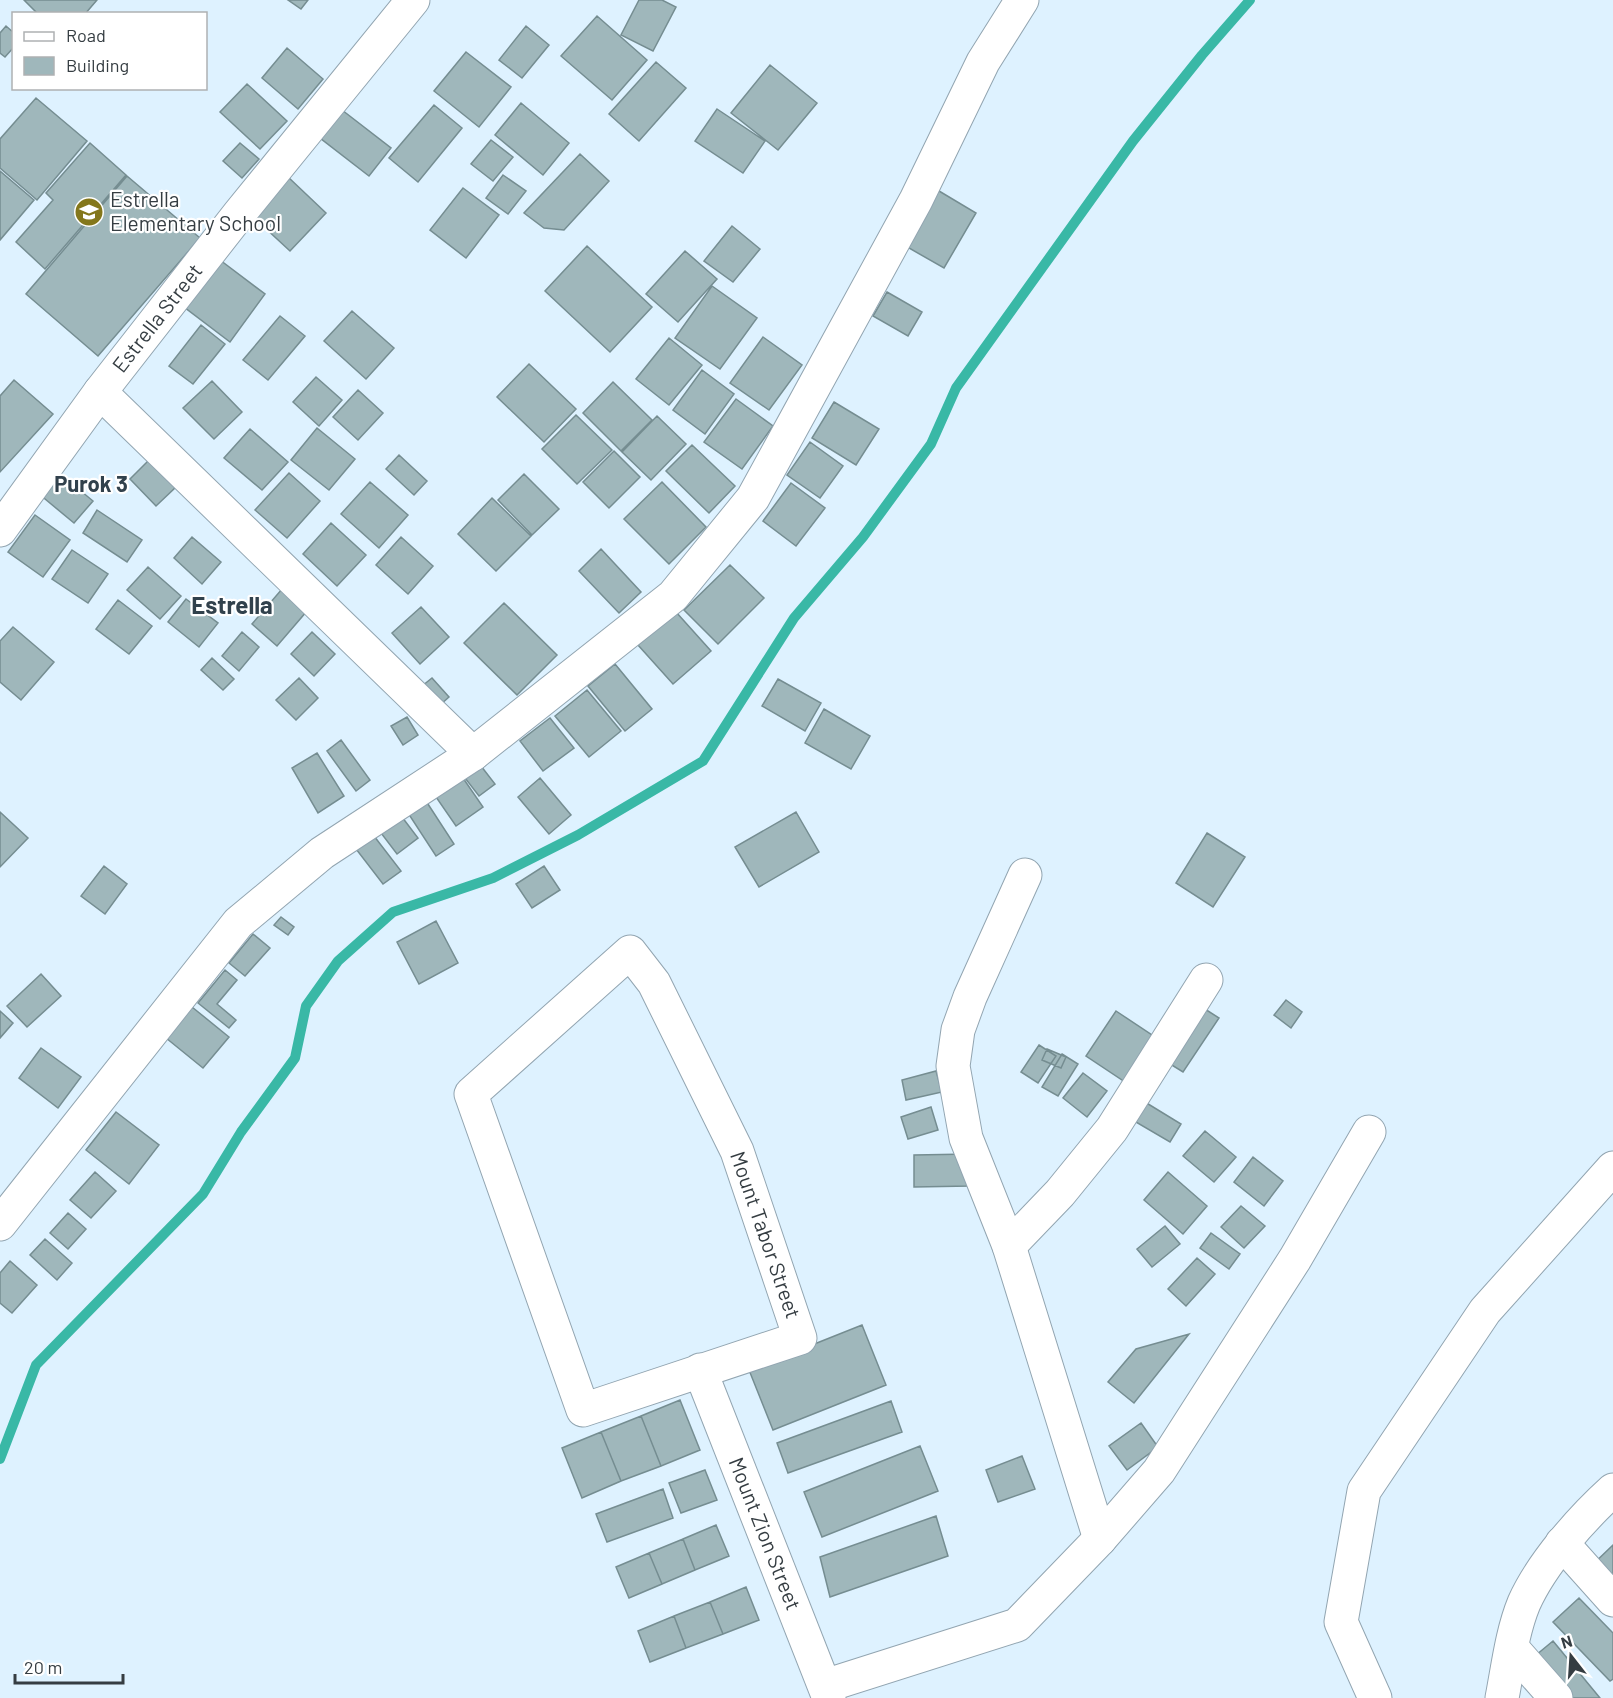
<svg xmlns="http://www.w3.org/2000/svg" width="1613" height="1698" viewBox="0 0 1613 1698" font-family="Barlow,sans-serif">
<rect width="100%" height="100%" fill="#def2ff"/>
<g fill="none" stroke-linecap="round" stroke-linejoin="round">
<path stroke="#39b8a6" stroke-width="10" d="M0 1459 36 1365 203 1194 241 1132 295 1058 306 1006 338 961 393 912 493 878 578 835 703 761 794 618 863 537 931 444 956 388 1133 141 1202 55 1250 0"/>
</g>
<path fill="#9fb7bb" stroke="#758d91" stroke-width="1.5" d="M24 0H97L85 14H38Z
M288 0H308L301 9Z
M639 0H662L676 7 653 51 621 35Z
M597 16 647 60 612 100 561 56Z
M6 26 14 33V47L5 57 0 53V33Z
M526 26 549 45 522 78 499 60Z
M287 48 323 79 298 109 262 78Z
M466 52 511 87 479 127 434 91Z
M656 62 686 88 639 141 609 114Z
M770 65 817 103 778 150 731 113Z
M247 84 287 121 260 149 220 112Z
M36 98 87 141 37 200 0 168V139Z
M521 103 569 143 543 175 495 135Z
M434 105 462 128 418 182 389 158Z
M717 109 765 141 743 173 695 141Z
M342 110 391 148 369 176 320 138Z
M491 140 513 157 493 181 471 164Z
M90 143 126 175 45 269 16 242 53 200 46 193Z
M240 143 259 159 242 178 223 161Z
M580 154 609 181 564 230 544 228 524 213Z
M0 171 34 200 0 240Z
M503 175 526 191 508 214 486 198Z
M127 176 200 238 98 356 26 294Z
M287 176 326 213 290 251 251 215Z
M463 188 499 215 466 258 430 230Z
M934 188 976 213 944 268 902 244Z
M732 226 760 249 733 282 704 261Z
M587 246 652 307 610 352 545 291Z
M685 251 717 279 678 322 646 294Z
M220 260 265 294 230 342 184 307Z
M712 286 757 318 720 369 675 338Z
M887 292 922 312 908 336 873 316Z
M352 311 394 348 366 379 324 341Z
M280 316 305 336 268 380 243 360Z
M201 325 225 344 193 384 169 366Z
M763 337 802 365 769 410 730 383Z
M669 338 702 365 669 405 636 379Z
M529 364 576 409 544 442 497 397Z
M702 370 734 394 705 434 673 410Z
M316 377 342 400 319 426 293 402Z
M14 380 53 414 0 472V396Z
M212 381 242 412 214 439 183 408Z
M613 382 652 420 621 451 583 413Z
M358 390 383 413 358 440 333 417Z
M736 399 773 426 742 469 704 442Z
M834 402 879 429 856 465 812 438Z
M576 415 612 450 577 484 542 449Z
M657 416 686 444 651 480 622 452Z
M317 428 355 459 329 490 291 460Z
M250 429 288 462 262 490 224 458Z
M810 442 843 466 820 498 787 475Z
M692 445 735 486 709 513 666 471Z
M614 451 640 477 609 508 583 482Z
M399 455 427 481 414 495 386 469Z
M149 460 176 487 156 506 130 479Z
M58 472 93 501 74 523 39 494Z
M289 473 320 501 287 538 255 510Z
M524 474 559 509 532 535 498 500Z
M370 482 408 515 379 548 341 514Z
M662 482 706 527 669 564 624 519Z
M791 483 825 508 796 546 763 521Z
M492 498 531 536 496 571 458 534Z
M97 510 142 540 127 562 83 533Z
M35 515 70 540 43 577 8 552Z
M331 523 366 555 337 586 303 554Z
M192 537 221 562 202 584 174 558Z
M401 537 433 566 408 594 376 565Z
M601 549 641 592 619 613 579 571Z
M72 550 108 574 88 603 52 579Z
M730 565 764 598 718 644 684 610Z
M148 567 181 596 160 619 127 590Z
M282 589 307 611 277 646 252 624Z
M186 599 218 623 199 647 168 622Z
M118 600 152 626 129 654 96 629Z
M504 603 557 655 517 695 464 643Z
M421 607 449 637 420 664 392 633Z
M676 612 711 651 673 684 638 645Z
M13 627 54 662 21 700 0 682V641Z
M242 632 259 647 239 671 222 656Z
M312 632 335 654 314 676 291 654Z
M212 658 234 679 223 690 201 670Z
M615 664 652 709 625 731 588 686Z
M299 678 318 698 296 720 276 700Z
M432 678 449 697 439 706 422 686Z
M778 679 821 703 805 731 762 706Z
M587 690 621 731 589 757 555 716Z
M824 709 870 736 851 769 805 743Z
M407 717 418 735 403 745 391 726Z
M550 718 574 748 543 771 520 741Z
M341 740 370 780 356 791 327 751Z
M317 753 344 796 318 813 292 768Z
M481 766 495 784 479 796 465 778Z
M463 778 483 807 456 826 436 797Z
M540 778 571 815 549 834 518 797Z
M426 801 454 844 436 856 408 813Z
M0 812 28 838 0 867Z
M796 812 819 852 759 887 735 847Z
M402 817 418 838 397 854 381 833Z
M1207 833 1245 857 1213 907 1176 883Z
M374 836 401 871 383 884 356 849Z
M104 866 127 884 105 914 81 896Z
M544 866 560 890 532 908 516 884Z
M281 917 294 927 288 935 274 925Z
M436 921 458 963 419 984 397 942Z
M253 934 270 948 245 976 229 963Z
M225 970 237 980 217 1004 236 1020 229 1028 198 1003Z
M41 974 61 996 27 1027 7 1006Z
M1286 1000 1302 1012 1291 1028 1274 1015Z
M1197 1004 1219 1018 1183 1072 1162 1059Z
M192 1007 229 1037 203 1068 166 1038Z
M0 1011 13 1023 0 1038Z
M1116 1011 1158 1039 1128 1084 1086 1056Z
M1039 1045 1056 1056 1038 1083 1021 1072Z
M41 1048 81 1077 58 1108 19 1078Z
M1047 1049 1066 1057 1061 1068 1042 1060Z
M1062 1054 1078 1064 1058 1096 1042 1087Z
M936 1071 942 1092 906 1100 902 1080Z
M1083 1073 1107 1091 1087 1117 1063 1098Z
M1140 1099 1181 1124 1170 1142 1129 1118Z
M931 1107 938 1130 908 1139 901 1117Z
M116 1112 159 1145 129 1184 86 1150Z
M1205 1131 1236 1157 1214 1182 1183 1156Z
M970 1154V1186L914 1187V1155Z
M1253 1157 1283 1181 1264 1206 1234 1182Z
M95 1172 116 1191 91 1218 70 1200Z
M1168 1172 1207 1206 1183 1234 1144 1200Z
M1241 1206 1265 1226 1244 1248 1221 1227Z
M68 1213 86 1229 68 1249 50 1233Z
M1165 1226 1180 1244 1152 1267 1137 1249Z
M1211 1233 1240 1254 1229 1269 1200 1248Z
M45 1239 72 1263 57 1280 30 1255Z
M1197 1258 1215 1274 1186 1306 1168 1289Z
M10 1261 37 1285 12 1313 0 1303V1273Z
M862 1325 886 1385 773 1430 749 1370Z
M1189 1334 1134 1403 1108 1382 1136 1349Z
M680 1400 700 1450 661 1466 641 1416Z
M891 1401 902 1432 788 1473 777 1443Z
M641 1416 661 1466 621 1481 601 1432Z
M1141 1423 1158 1447 1127 1470 1109 1446Z
M601 1432 621 1481 582 1498 562 1448Z
M920 1446 938 1491 822 1537 804 1492Z
M1022 1456 1035 1489 998 1502 986 1470Z
M705 1470 717 1500 681 1513 669 1483Z
M663 1489 673 1518 607 1542 596 1514Z
M936 1516 948 1556 830 1597 820 1557Z
M716 1525 729 1556 695 1570 683 1539Z
M683 1539 695 1570 662 1584 649 1553Z
M1613 1545V1595L1588 1569Z
M649 1553 662 1584 629 1598 616 1567Z
M746 1587 759 1620 723 1634 710 1602Z
M1579 1598 1613 1633V1679L1610 1681 1553 1622Z
M710 1602 723 1634 686 1648 674 1616Z
M674 1616 686 1648 650 1662 638 1631Z
M1553 1641 1600 1698H1562L1530 1660Z"/>
<g fill="none" stroke-linecap="round" stroke-linejoin="round">
<g stroke="#92a5b1" stroke-width="35">
<g id="minor">
<path d="M100 392 473 754"/>
<path d="M1025 875 970 997 958 1030 953 1066 966 1138 1009 1246 1100 1539"/>
<path d="M630 952 654 983 737 1151 800 1338 583 1410 471 1094Z"/>
<path d="M1009 1246 1060 1193 1112 1129 1206 980"/>
<path id="s1" d="M700 1370 829 1698"/>
<path d="M1562 1543 1613 1600"/>
<path d="M1512 1648 1556 1698"/>
<path d="M825 1686 1017 1625 1100 1539 1159 1471 1295 1259 1369 1132"/>
<path d="M1375 1698 1341 1622 1364 1491 1485 1311 1613 1168"/>
</g>
</g>
<g stroke="#92a5b1" stroke-width="35">
<g id="tertiary">
<path id="s2" d="M0 530 100 392 239 214 413 0"/>
<path d="M0 1224 238 923 322 853 473 754 673 596 753 498 916 200 983 62 1022 0"/>
<path d="M1502 1698C1508 1667 1512 1632 1524 1603 1542 1563 1581 1519 1613 1490"/>
</g>
</g>
<use href="#minor" stroke="#fff" stroke-width="33"/>
<use href="#tertiary" stroke="#fff" stroke-width="33"/>
</g>
<defs>
<g id="school-disc" transform="scale(1.5)"><circle r="9.5" fill="#84771b" stroke="#fff"/><path d="M0-5L7-2L0 1L-7-2ZM-4 1L0 2.5L4 1V4Q0 6-4 4Z" fill="#fff"/></g>
</defs>
<g fill-rule="evenodd">
<use href="#school-disc" x="89" y="212"/>
</g>
<g text-anchor="middle" stroke-width="4.5" stroke-linejoin="round" paint-order="stroke">
<g font-size="21" fill="#353d42" stroke="#fff" text-anchor="start">
<text x="110" y="207">Estrella<tspan x="110" dy="24">Elementary School</tspan></text>
</g>
<g font-size="21" fill="#353d42" stroke="#fff">
<text dy="7" stroke="none"><textPath href="#s2" startOffset="264">Estrella Street</textPath></text>
<text transform="translate(765 1235) rotate(71)" y="7">Mount Tabor Street</text>
<text dy="7" stroke="none"><textPath href="#s1" startOffset="176">Mount Zion Street</textPath></text>
</g>
<g font-size="22" font-weight="bold" fill="#31414c" stroke="#fff">
<text x="91" y="492">Purok 3</text>
</g>
<g font-size="24" font-weight="bold" fill="#31414c" stroke="#fff">
<text x="232" y="614">Estrella</text>
</g>
</g>
<rect x="12" y="12" width="195" height="78" fill="#ffffff" stroke="#aeb1b3" stroke-width="1.5"/>
<rect x="24" y="32" width="30" height="9" fill="#ffffff" stroke="#aeb1b3" stroke-width="1.5"/>
<text x="66" y="42" font-size="18" fill="#353d42">Road</text>
<rect x="24" y="57" width="30" height="18" fill="#9fb7bb" stroke="#aeb1b3" stroke-width="1.5"/>
<text x="66" y="72" font-size="18" fill="#353d42">Building</text>
<g transform="translate(1571 1656) rotate(343)" stroke="#ffffff" stroke-width="4.5" paint-order="stroke">
<path d="M0-4.5L10 22L0 15L-10 22Z" fill="#353d42"/>
<text y="-9" font-size="16" font-weight="bold" text-anchor="middle" fill="#353d42">N</text>
</g>
<path d="M15 1674v9h108v-9" fill="none" stroke="#353d42" stroke-width="3"/>
<text x="24" y="1674" font-size="18" fill="#353d42" stroke="#ffffff" stroke-width="4.5" paint-order="stroke">20 m</text>
</svg>
